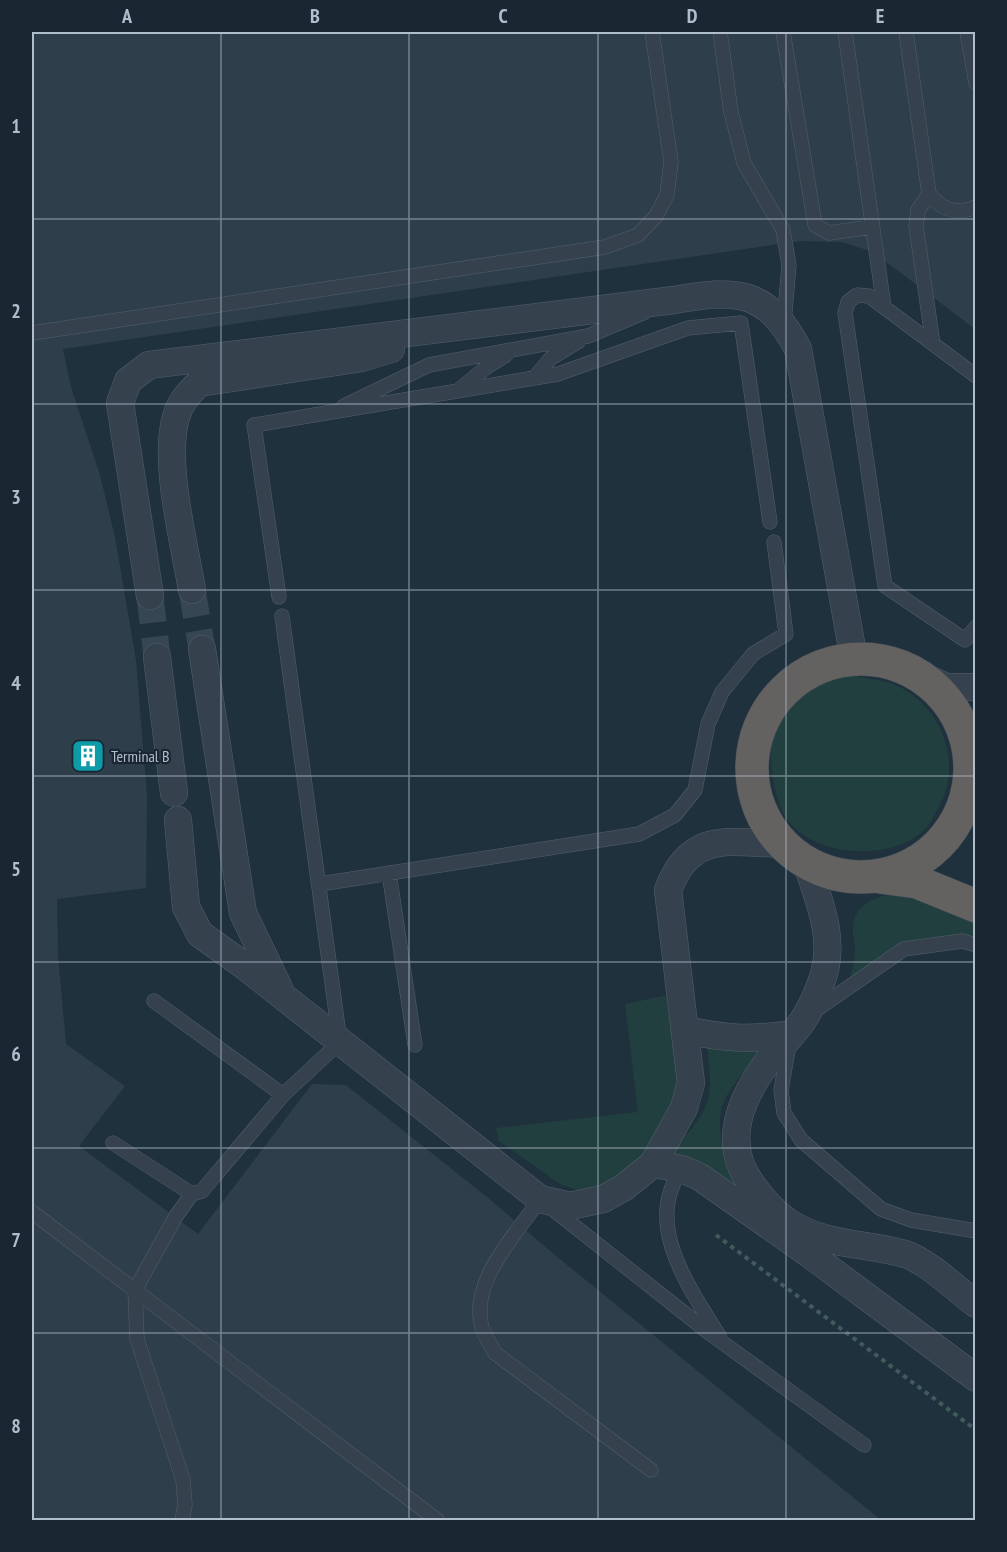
<svg xmlns="http://www.w3.org/2000/svg" width="1007" height="1552" viewBox="0 0 1007 1552" font-family="'PT Sans Narrow',sans-serif">
<rect width="100%" height="100%" fill="#20313e"/>
<path fill="#2e3e4b" d="M32 32H975V329L873 252 842 242 800 241 63 349 71 387 100 475 115 537 136 660 147 796 146 888 57 899 58 955 66 1044 125 1086 79 1146 198 1234 312 1084 346 1085 487 1197 555 1255 881 1520H32Z"/>
<path fill="#223f3f" d="M849 675C862 678 877 679 890 683 940 701 966 763 937 810 933 817 929 827 922 832 888 861 818 857 789 822 773 803 765 747 776 725 781 717 789 706 795 700 809 687 832 681 849 675Z
M900 892 952 908 975 923V940C937 932 901 939 870 964 863 970 857 977 849 983 851 973 855 961 855 951 855 943 852 936 853 928 854 902 879 896 900 892Z
M668 995 683 1095 642 1160 615 1182 586 1193 560 1184 499 1141 496 1128 638 1112 625 1004Z
M707 1047 759 1049C751 1065 738 1077 729 1092 707 1126 730 1167 744 1199L671 1151C709 1112 715 1102 707 1047Z"/>
<g fill="none" stroke-linecap="round" stroke-linejoin="round">
<path stroke="#364653" stroke-width="27" stroke-dasharray="27 14" stroke-linecap="butt" d="M192 590 202 649
M150 596 157 657"/>
<g stroke="#53606c" stroke-width="15">
<path id="service" d="M720 32 731 112 744 163 783 230 789 265 784 323
M783 32 815 225 829 233 871 227
M845 32 884 307
M906 32 929 194C942 210 956 215 976 207
M967 32 976 83
M929 194 918 210 916 226 933 344
M32 333 605 247 638 235 656 216 667 195 671 162 652 32
M976 376 869 296 857 295 848 302 845 313 885 586 965 640 976 627
M535 377 551 358 579 341
M459 390 488 366 506 355
M344 406 429 365 588 336 645 312
M279 597 254 425 558 374 688 328 741 323 770 522
M389 873 415 1045
M320 884 639 834 675 815 695 790 708 724 722 692 753 654 786 634 774 542
M154 1001 283 1095
M813 1012 904 949 962 941 976 945
M789 1045 781 1090 784 1113 801 1140 881 1209 911 1220 976 1231
M113 1143 192 1194 202 1191 283 1095 340 1042 282 616
M682 1169C642 1224 690 1288 719 1336
M32 1212 437 1520
M651 1470 495 1353C491 1345 485 1337 482 1328 469 1281 516 1235 540 1199L712 1335 864 1445
M182 1520 185 1505 183 1480 137 1339 135 1290 176 1216 192 1194"/>
</g>
<g stroke="#53606c" stroke-width="28">
<path id="minor" d="M192 590C184 542 163 462 176 417 180 402 189 393 199 383L362 358 391 349
M150 596 120 403 128 381 149 365 674 300C737 289 766 289 798 349L854 659
M202 649 243 913 279 988
M157 657 174 793
M907 669 946 687H976
M969 749 976 739
M178 820 186 907 200 934 242 964 540 1199 570 1206 603 1199 623 1188 653 1164 684 1108 691 1083 668 890C691 829 731 843 784 844
M806 861C818 899 837 939 822 980 818 992 812 1006 805 1017 797 1031 784 1043 773 1055 742 1094 719 1142 753 1186 762 1199 775 1213 788 1222 828 1247 863 1242 905 1254 927 1261 956 1289 976 1304
M686 1030C726 1039 751 1040 792 1034
M653 1164 682 1169 700 1177 808 1253 976 1378"/>
</g>
<g stroke="#404d59" stroke-width="34">
<path id="trunk" d="M752 768a109 109 0 1 1 218 0a109 109 0 1 1-218 0Z
M880 877 917 882 976 906"/>
</g>
<path stroke="#405b5b" stroke-width="4" stroke-dasharray="4.5 4.5" stroke-linecap="butt" d="M716 1235 976 1430"/>
<use href="#service" stroke="#35424e" stroke-width="14"/>
<use href="#minor" stroke="#35424e" stroke-width="27"/>
<use href="#trunk" stroke="#646260" stroke-width="33"/>
</g>
<path fill="none" stroke="#b0bdca" stroke-width="1.5" stroke-opacity="0.55" d="M221 32V1520M409 32V1520M598 32V1520M786 32V1520M32 219H976M32 404H976M32 590H976M32 776H976M32 962H976M32 1148H976M32 1333H976"/>
<defs>
<g id="building-square" transform="scale(1.725)"><rect x="-9" y="-9" width="18" height="18" rx="4" fill="#0f9aa8" stroke="#1a2733"/><path d="M-4-6H4V6H1V3H-1V6H-4ZM-2.5-4.3h1.7v1.8h-1.7ZM.8-4.3h1.7v1.8H.8ZM-2.5-1h1.7V.8h-1.7ZM.8-1h1.7V.8H.8Z" fill="#fff"/></g>
</defs>
<g fill-rule="evenodd">
<use href="#building-square" x="88" y="756"/>
</g>
<g text-anchor="middle" stroke-width="4.5" stroke-linejoin="round" paint-order="stroke">
<g font-size="16" fill="#b0bdca" stroke="#1a2733" text-anchor="start">
<text x="111" y="762">Terminal B</text>
</g>
</g>
<rect width="1007" height="1552" fill="none" stroke="#1a2733" stroke-width="66"/>
<rect x="33" y="33" width="941" height="1486" fill="none" stroke="#b0bdca" stroke-width="2"/>
<g font-size="20" text-anchor="middle" font-weight="bold" fill="#b0bdca">
<text x="127" y="23">A</text>
<text x="315" y="23">B</text>
<text x="503" y="23">C</text>
<text x="692" y="23">D</text>
<text x="880" y="23">E</text>
<text x="16" y="133">1</text>
<text x="16" y="318">2</text>
<text x="16" y="504">3</text>
<text x="16" y="690">4</text>
<text x="16" y="876">5</text>
<text x="16" y="1061">6</text>
<text x="16" y="1247">7</text>
<text x="16" y="1433">8</text>
</g>
</svg>
